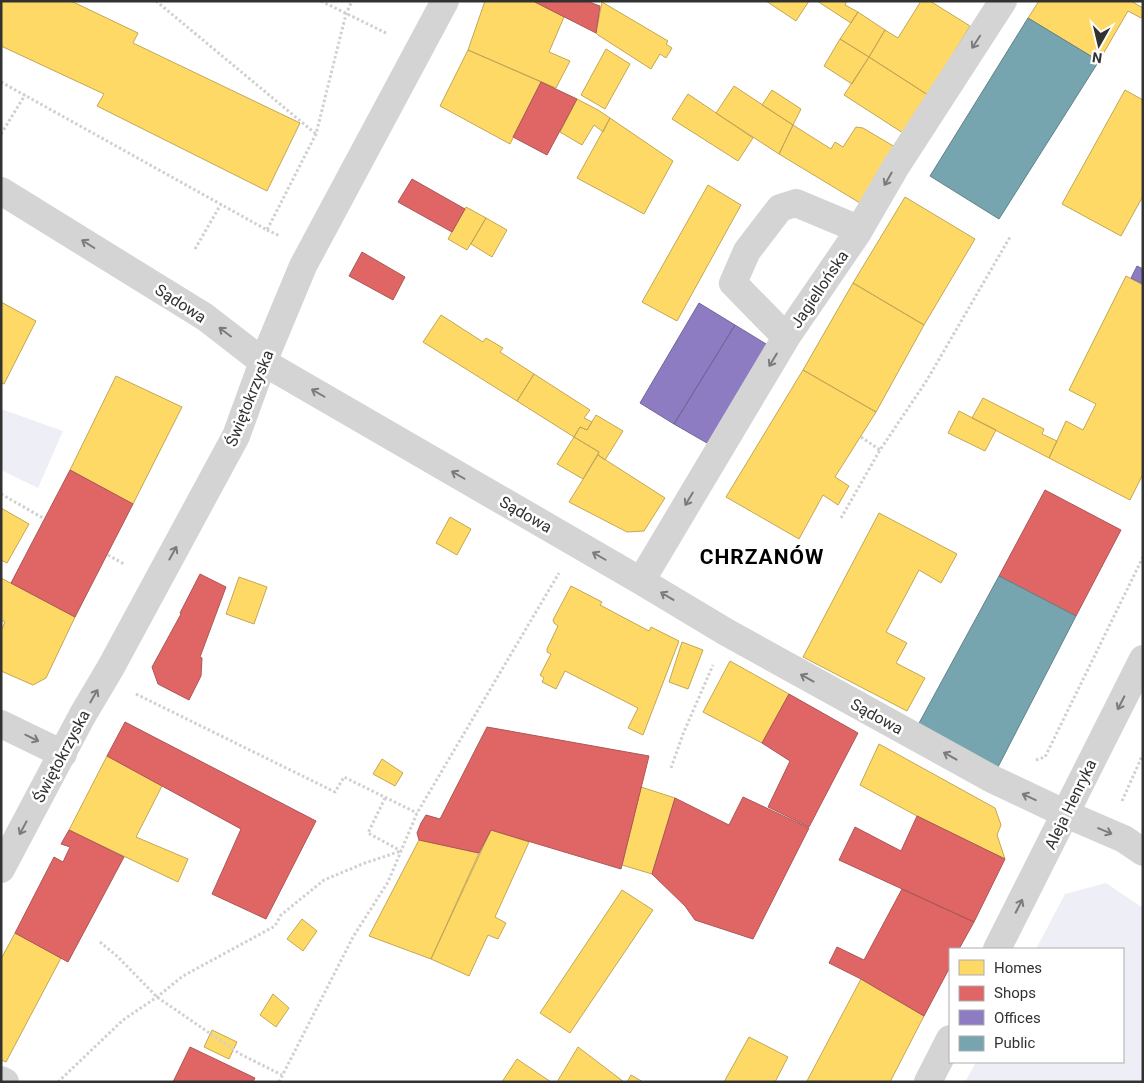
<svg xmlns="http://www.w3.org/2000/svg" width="1144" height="1083" viewBox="0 0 1144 1083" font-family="Roboto,sans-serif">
<rect width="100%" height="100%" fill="#fff"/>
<path fill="#eeeff6" d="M1 409 63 431 38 488 1 470Z
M1106 883 1143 908V1082H965L976 1062H1123V949H1036L1065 894Z"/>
<path fill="#ffd966" stroke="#c2a756" d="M1 1H71L138 33 133 43 300 123 267 191 97 106 104 94 1 46Z
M485 1H533L564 17 549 52 570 61 556 88 468 50Z
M766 1H809L796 21Z
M817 1H847L845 5 858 12 851 23Z
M921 1H930L970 26 928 95 869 57 885 30 898 38Z
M1039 1H1131L1143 8V15L1141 18 1128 11 1099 61 1028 18Z
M602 2 668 41 666 44 672 48 666 58 660 54 651 69 598 35 596 33Z
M858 12 885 30 869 57 840 39Z
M840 39 869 57 852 84 824 66Z
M606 49 630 64 605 109 581 95Z
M468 50 541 82 510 144 440 106Z
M869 57 928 95 903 133 844 95Z
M734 86 793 125 779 154 716 113Z
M772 90 801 109 793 125 762 105Z
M1125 90 1143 100V196L1121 236 1062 204Z
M688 94 753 138 738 161 672 119Z
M577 99 598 110 610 118 603 132 594 125 582 145 560 132Z
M610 118 673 161 644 214 577 178Z
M793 125 831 149 835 142 843 147 856 127 863 128 895 147 860 203 779 154Z
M708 185 741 205 677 321 642 302Z
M905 197 975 239 924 325 853 283Z
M466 207 486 218 467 250 448 239Z
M486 218 507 230 492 257 471 244Z
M1126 276 1143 285V474L1130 500 1049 458 1066 421 1083 430 1096 404 1069 390Z
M853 283 924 325 876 412 803 370Z
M1 302 36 321 4 384 1 383Z
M441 315 483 342 486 338 503 348 500 352 534 374 517 401 423 342Z
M803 370 876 412 835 477 849 486 838 505 823 495 799 539 726 497Z
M534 374 590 410 584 418 592 422 587 430 580 427 574 437 517 401Z
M116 376 182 407 133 504 70 470Z
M983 398 1044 429 1042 434 1057 441 1049 458 972 418Z
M959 411 996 430 985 451 948 433Z
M596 415 623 431 605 460 598 455 599 452 574 437 580 427 587 430Z
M574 437 599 452 583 479 557 464Z
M598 455 665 498 644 531 627 532 569 502Z
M1 508 29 524 7 563 1 560Z
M879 513 957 554 941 583 919 570 886 632 907 643 896 663 925 678 907 711 803 657Z
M450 517 471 529 457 555 436 543Z
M239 577 267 587 254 624 226 614Z
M1 578 75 617 46 678 33 685 1 671V631L5 622 1 620Z
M571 586 602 602 600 605 649 631 651 627 679 641 643 735 628 728 638 708 565 671 556 689 542 682 544 678 540 675 551 654 547 652V649L558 626 554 623 553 620Z
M682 642 703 650 688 689 669 682Z
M730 661 789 694 762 743 703 712Z
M879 744 995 808 1001 825 997 835 1005 859 917 816 860 785Z
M107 756 162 786 136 837 188 859 178 882 69 830Z
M382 759 403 773 395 786 373 774Z
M641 787 675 798 652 874 622 865Z
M491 830 529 842 495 917 506 923 498 939 488 935 469 976 431 959Z
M419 840 479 853 431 959 369 936Z
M622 890 653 910 570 1033 540 1013Z
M302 919 317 931 303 951 287 939Z
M15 933 61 958 6 1062 1 1060V959Z
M861 979 924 1016 890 1082 807 1081Z
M273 994 289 1008 276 1027 260 1015Z
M212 1030 237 1042 229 1059 204 1047Z
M749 1037 788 1057 775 1082H724Z
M578 1047 624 1082H557Z
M517 1059 551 1082H502Z
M631 1075 643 1082H627Z"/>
<path fill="#e06666" stroke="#ac5656" d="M533 1H586L600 6 596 33Z
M541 82 577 99 547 155 513 137Z
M412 179 465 209 452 232 398 202Z
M362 252 405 277 393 300 349 276Z
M70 470 133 504 75 617 11 583Z
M1045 490 1121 530 1076 616 999 576Z
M200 574 226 587 200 657 202 658 201 676 189 700 158 684 152 667 181 614 180 613Z
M789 694 858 733 809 827 768 807 790 761 762 743Z
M125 722 316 821 266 919 212 894 241 829 107 756Z
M487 727 649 756 621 869 491 830 479 853 419 840 417 833 421 823 426 815 440 819Z
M743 797 809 828 753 939 695 920 685 906 652 874 675 798 729 825Z
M917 816 1005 859 974 922 839 860 855 827 901 851Z
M69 830 124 857 68 962 15 933 54 857 63 862 70 847 61 844Z
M902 889 974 922 959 949H950V967L924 1016 861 979 829 963 837 947 864 960Z
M190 1047 255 1078 253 1082H173Z"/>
<path fill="#8e7cc3" stroke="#726698" d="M1137 266 1143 269V284L1131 278Z
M699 303 735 325 674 424 640 403Z
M735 325 771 347 707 443 674 424Z"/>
<path fill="#76a5af" stroke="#62828a" d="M1028 18 1099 61 999 219 930 176Z
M999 576 1076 616 998 767 918 725Z"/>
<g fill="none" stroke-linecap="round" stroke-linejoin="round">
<path stroke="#d0d0d0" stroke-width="3" stroke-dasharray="2.5 2.5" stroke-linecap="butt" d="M156 1 316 134
M321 1 388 34
M1 82 267 230 316 134 346 14 352 1
M1 134 25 95
M267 230 280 236
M195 249 221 204
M861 437 880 450
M1 494 43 518
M841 518 880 450 927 380 1010 237
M108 555 124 564
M136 694 335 792 344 777 417 813
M1036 760 1045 757 1143 557
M671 768 683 734 713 665
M385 798 368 833 401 851
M1122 801 1143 754
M100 942 118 957 157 997 240 1054 282 1075
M58 1082 123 1020 157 997 183 976 275 926 281 915 324 880 365 863 401 851
M279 1082 353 937 388 882 417 813 559 573"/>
<path stroke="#d4d4d4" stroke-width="28" d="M1 191 205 317 263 362 641 581 726 632 992 779 1066 814 1124 839 1143 852
M787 336 782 333 733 283 747 251 780 208 796 203 851 226 858 232
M641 581 787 336 858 232 895 168 1003 1
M1 724 63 754
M1 869 82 716 111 667 236 436 263 362 303 266 445 1
M997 949 1143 659
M1 1080 5 1082
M928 1082 950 1039"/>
</g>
<defs><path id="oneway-shaft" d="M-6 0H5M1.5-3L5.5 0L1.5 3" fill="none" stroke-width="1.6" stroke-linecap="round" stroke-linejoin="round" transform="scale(1.25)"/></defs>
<g stroke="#7b7b7b">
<use href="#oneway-shaft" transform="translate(976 42) rotate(123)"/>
<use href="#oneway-shaft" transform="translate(888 179) rotate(120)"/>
<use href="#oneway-shaft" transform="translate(88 244) rotate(-148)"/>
<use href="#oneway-shaft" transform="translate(225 332) rotate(-143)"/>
<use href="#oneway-shaft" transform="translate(773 360) rotate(121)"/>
<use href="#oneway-shaft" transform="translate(318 393) rotate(-150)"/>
<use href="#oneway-shaft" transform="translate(458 475) rotate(-150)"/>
<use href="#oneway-shaft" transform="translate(689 499) rotate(121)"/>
<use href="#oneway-shaft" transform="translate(173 553) rotate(-61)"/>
<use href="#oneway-shaft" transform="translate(599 556) rotate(-150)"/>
<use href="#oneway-shaft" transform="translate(667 596) rotate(-149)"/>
<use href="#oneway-shaft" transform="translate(807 678) rotate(-151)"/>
<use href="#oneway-shaft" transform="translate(94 696) rotate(-60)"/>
<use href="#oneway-shaft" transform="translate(1121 703) rotate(117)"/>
<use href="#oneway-shaft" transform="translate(32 738) rotate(26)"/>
<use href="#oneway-shaft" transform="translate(950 756) rotate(-151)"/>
<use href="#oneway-shaft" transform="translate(1029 797) rotate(-155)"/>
<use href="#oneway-shaft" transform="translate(23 828) rotate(118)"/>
<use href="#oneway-shaft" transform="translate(1105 831) rotate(23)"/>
<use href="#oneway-shaft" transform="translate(1019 906) rotate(-63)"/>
</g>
<g text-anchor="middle" stroke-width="5" stroke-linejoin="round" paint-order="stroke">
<g font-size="16" fill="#323232" stroke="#fff">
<text transform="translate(819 289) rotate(-56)" y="6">Jagiellońska</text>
<text transform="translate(181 303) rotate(33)" y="6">Sądowa</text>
<text transform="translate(249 398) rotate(-68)" y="6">Świętokrzyska</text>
<text transform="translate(526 514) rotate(30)" y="6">Sądowa</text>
<text transform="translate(877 716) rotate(29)" y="6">Sądowa</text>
<text transform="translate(61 756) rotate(-62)" y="6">Świętokrzyska</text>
<text transform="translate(1070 804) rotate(-64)" y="6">Aleja Henryka</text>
</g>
<g font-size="21" font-weight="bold" letter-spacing="1" fill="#000" stroke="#fff">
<text x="762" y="564">CHRZANÓW</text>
</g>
</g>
<rect width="1144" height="1083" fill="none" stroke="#323232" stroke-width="5"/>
<rect x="949" y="948" width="175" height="115" fill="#ffffff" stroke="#adadad"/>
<rect x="959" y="960" width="25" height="15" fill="#ffd966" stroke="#adadad"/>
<text x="994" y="973" font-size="15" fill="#323232">Homes</text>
<rect x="959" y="986" width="25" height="15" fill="#e06666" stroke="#adadad"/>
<text x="994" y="998" font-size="15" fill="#323232">Shops</text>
<rect x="959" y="1010" width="25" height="15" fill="#8e7cc3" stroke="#adadad"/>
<text x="994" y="1023" font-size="15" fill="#323232">Offices</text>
<rect x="959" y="1036" width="25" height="15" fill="#76a5af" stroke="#adadad"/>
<text x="994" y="1048" font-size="15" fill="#323232">Public</text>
<g transform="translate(1099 45) rotate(188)" stroke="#ffffff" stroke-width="4" paint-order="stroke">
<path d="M0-4L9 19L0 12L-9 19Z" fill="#323232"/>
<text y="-8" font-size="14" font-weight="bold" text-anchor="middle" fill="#323232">N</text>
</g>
</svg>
